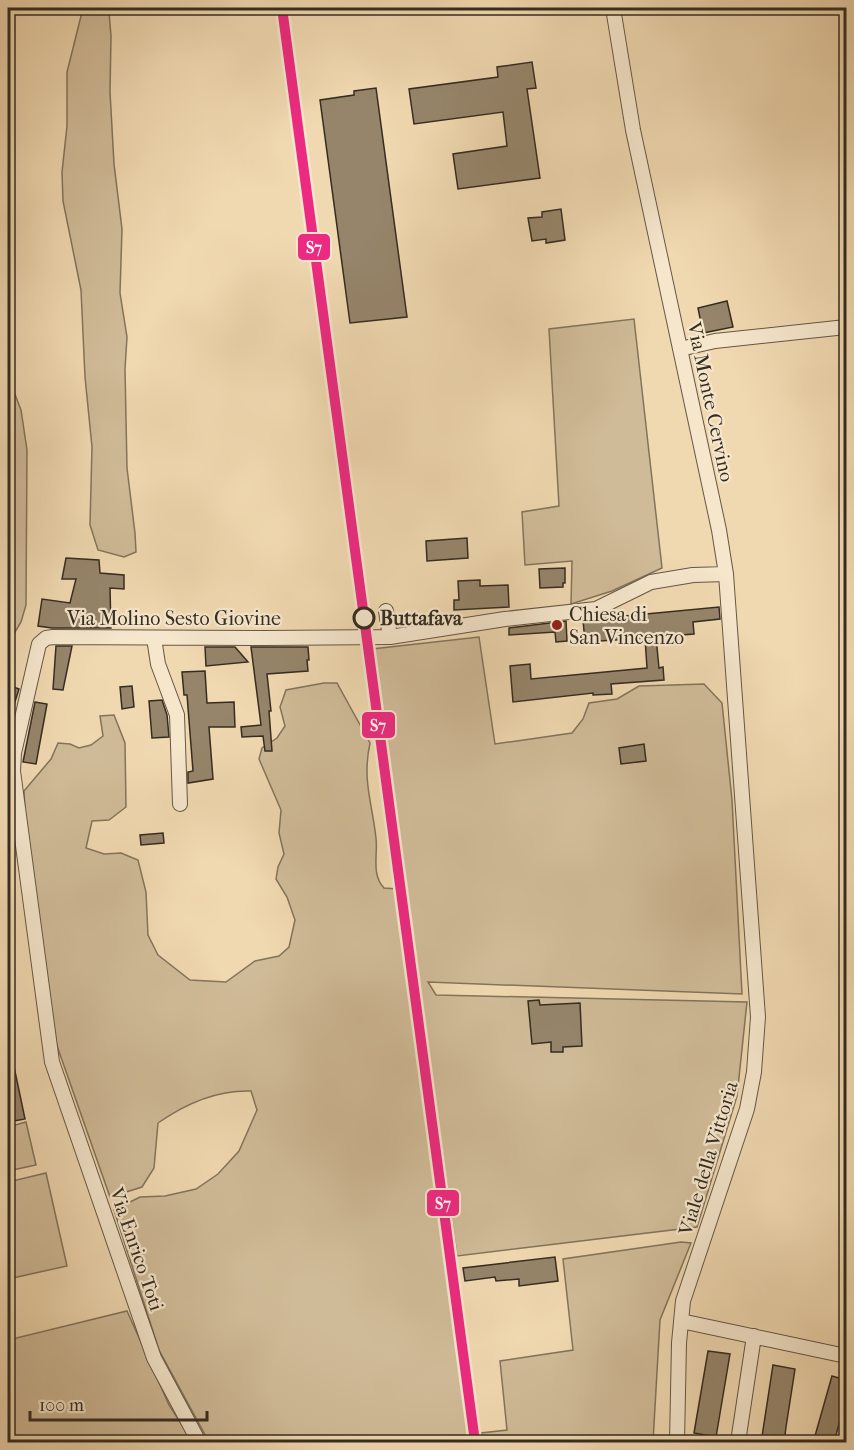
<svg xmlns="http://www.w3.org/2000/svg" width="854" height="1450" viewBox="0 0 854 1450" font-family="'IM FELL French Canon',serif">
<rect width="100%" height="100%" fill="#f0d8b0"/>
<filter id="stains"><feTurbulence type="fractalNoise" baseFrequency=".00333" numOctaves="4"/><feColorMatrix values="0 0 0 0 .2 0 0 0 0 .09 0 0 0 0 .02 0 0 0 .5 -.17"/></filter>
<radialGradient id="worn" r=".72"><stop offset=".6" stop-color="#630" stop-opacity="0"/><stop offset="1" stop-color="#630" stop-opacity=".3"/></radialGradient>
<path fill="#d0bb98" stroke="#82745c" stroke-width="1.5" d="M83 8H111L109 12 111 36 110 92 114 164 122 229 120 293 127 337 125 369 127 468 135 533 136 552 124 557 98 550 90 525 92 447 85 377 81 290 63 201 62 172 67 126V72Z
M634 319 662 568 612 591 571 604 572 561 525 565 522 512 559 506 549 329Z
M8 379H9L21 410 27 450 26 605 21 622 8 644 11 597 8 492Z
M479 637 495 744 572 733 583 719 589 703 617 699 639 686 704 684 722 703 732 800 742 994 428 982 436 995 747 1002 737 1096 697 1227 457 1256 372 649Z
M324 683H337L370 743C362 780 372 802 376 838 378 855 371 874 384 888L398 889 470 1442H209L159 1350 114 1210 140 1197 165 1196 196 1189 218 1174 239 1151 257 1110 251 1091C218 1090 185 1104 158 1123L154 1168 142 1187 110 1197 55 1040 27 846 24 791 51 759 58 743 70 744 79 748 91 745 103 736 100 716 114 715 125 743 126 807 109 820 92 821 86 848 104 854 121 853 138 860 146 892 148 935 158 955 190 980 226 982 255 961 279 956 289 947 295 920 287 897 276 879 278 867 284 854 279 833 281 810 259 759 262 748 277 738 285 726 280 707 286 690Z
M26 1122 36 1165 8 1171V1127Z
M46 1173 67 1266 8 1279V1182Z
M681 1242 691 1243 660 1320 653 1442H482L481 1433 507 1430 500 1361 573 1350 563 1259Z
M127 1311 169 1405 193 1442H8V1340Z"/>
<path fill="#96856b" stroke="#352c21" stroke-width="1.5" d="M532 62 536 88 527 89 540 178 458 189 453 154 507 146 503 112 414 124 409 89 498 77 497 67Z
M376 88 407 317 350 323 320 100 354 95V91Z
M561 209 565 240 546 243V239L532 241 528 218 542 217V212Z
M727 301 733 327 703 333 698 308Z
M467 538 468 558 427 561 426 541Z
M66 558 99 560 100 573 124 575V589L110 588 111 628H52L38 626 42 599 70 603 76 579H62Z
M565 568V583H563V587L540 588 539 569Z
M480 580V586L508 585 509 607 454 610V600H459L458 581Z
M719 607 720 619 693 622 694 634 656 637 659 668 663 667 664 680 611 684 612 694 593 695V693L513 702 510 666 530 664 531 679 647 668 645 638 585 642 583 620Z
M566 621 567 641 556 642 555 632 509 635V628Z
M56 646H72L63 690 53 689Z
M205 647H235L248 662 206 666Z
M251 647H308L309 660H307L308 671 267 674 271 711H269L272 751H265L263 736 242 737 241 727 261 725Z
M205 671 207 703 234 702 235 727H209L213 779 188 783V772L193 771 187 695H184L182 672Z
M8 685 19 689 8 724Z
M132 686 134 707 122 709 120 687Z
M162 700 167 715 169 737 152 738 149 701Z
M35 702 47 704 36 764 23 762Z
M644 744 646 761 621 764 619 748Z
M163 833 164 843 141 845 140 835Z
M539 1000 540 1005 580 1003 582 1046 563 1047V1052H551V1042L532 1044 528 1001Z
M8 1057H12L25 1119 8 1122Z
M555 1257 558 1281 519 1286V1279L496 1281 495 1277 465 1281 463 1268Z
M708 1351 730 1354 716 1437 694 1433Z
M773 1365 795 1369 786 1427 784 1443H761Z
M832 1376 846 1380V1397L834 1443H813Z"/>
<g fill="none" stroke-linecap="round" stroke-linejoin="round">
<g stroke="#645745" stroke-width="16">
<path id="minor" d="M613 8 633 130 719 530 726 574 758 1017 754 1072 747 1109 683 1301 679 1343 677 1442
M680 349 715 341 846 327
M386 611 390 637
M154 638 158 664 177 715 180 804
M681 1321 846 1356
M199 1442 154 1358 52 1062 13 771 14 753 39 644 46 638 53 637 265 638 390 637 505 619 596 609 651 582 693 575 726 574
M738 1442 754 1336"/>
</g>
<use href="#minor" stroke="#f5e6cc" stroke-width="14"/>
<g stroke="#f5e6cc" stroke-width="15">
<path id="rail-1" d="M282 8 475 1442"/>
</g>
<use href="#rail-1" stroke="#ed2a81" stroke-width="10"/>
</g>
<circle fill="#f5e6cc" stroke="#352c21" stroke-width="3" cx="364" cy="618" r="10"/>
<circle fill="#8f2418" stroke="#f5e6cc" stroke-width="2" cx="557" cy="625" r="6"/>
<g text-anchor="middle" stroke-width="4.5" stroke-linejoin="round" paint-order="stroke">
<g font-size="20" fill="#352c21" stroke="#f5e6cc">
<text transform="translate(711 402) rotate(78)" y="7">Via Monte Cervino</text>
<text x="174" y="625">Via Molino Sesto Giovine</text>
<text transform="translate(708 1158) rotate(-73)" y="7">Viale della Vittoria</text>
<text transform="translate(137 1249) rotate(71)" y="7">Via Enrico Toti</text>
</g>
<g font-size="20" fill="#352c21" stroke="#f5e6cc" text-anchor="start">
<text x="569" y="621">Chiesa di<tspan x="569" dy="23">San Vincenzo</tspan></text>
</g>
<g font-size="20" font-weight="bold" fill="#352c21" stroke="#f5e6cc" text-anchor="start">
<text x="380" y="625">Buttafava</text>
</g>
</g>
<g stroke="#f5e6cc" stroke-width="2">
<rect x="297" y="233" width="34" height="28" rx="6" fill="#ed2a81"/>
<rect x="361" y="711" width="35" height="28" rx="6" fill="#ed2a81"/>
<rect x="426" y="1189" width="34" height="28" rx="6" fill="#ed2a81"/>
</g>
<g font-size="16" text-anchor="middle" font-weight="bold" fill="#fff">
<text x="314" y="253">S7</text>
<text x="378" y="731">S7</text>
<text x="443" y="1209">S7</text>
</g>
<rect width="854" height="1450" fill="none" stroke="#f0d8b0" stroke-width="30"/>
<rect x="9" y="9" width="836" height="1432" fill="none" stroke="#352c21" stroke-width="3"/>
<rect x="15" y="15" width="824" height="1420" fill="none" stroke="#352c21" stroke-width="1.5"/>
<path d="M30 1411v9h177v-9" fill="none" stroke="#352c21" stroke-width="3"/>
<text x="39" y="1411" font-size="18" fill="#352c21" stroke="#f5e6cc" stroke-width="4.5" paint-order="stroke">100 m</text>
<rect width="100%" height="100%" filter="url(#stains)"/>
<rect width="100%" height="100%" fill="url(#worn)"/>
</svg>
